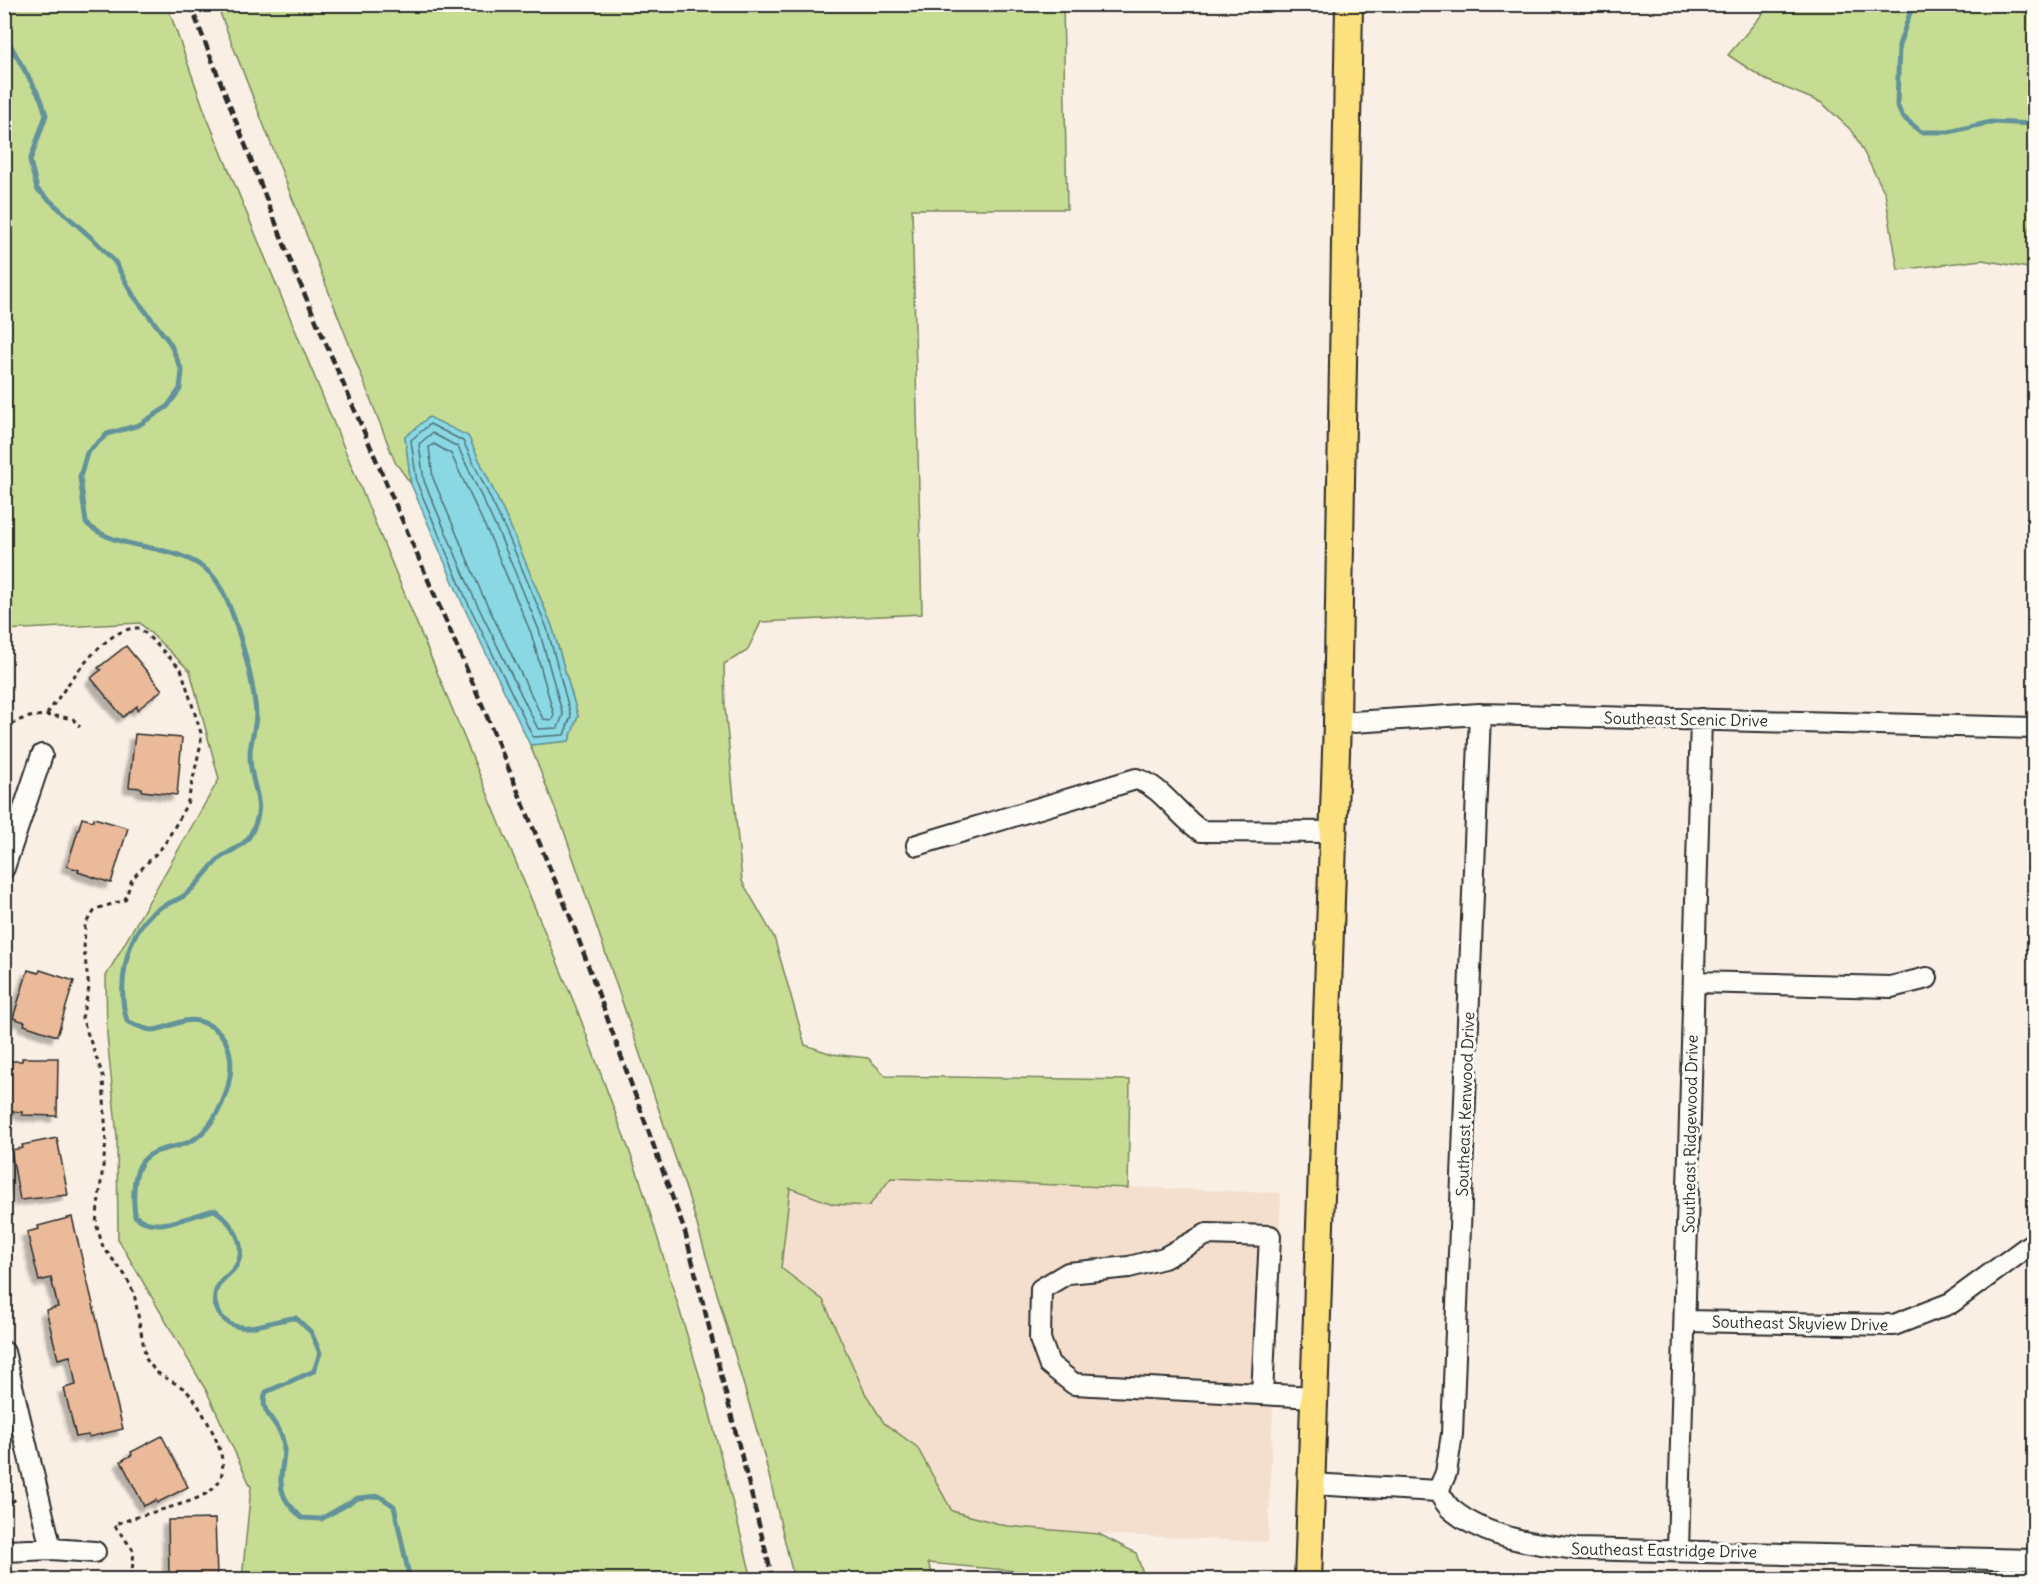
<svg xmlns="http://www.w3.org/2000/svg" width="2039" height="1584" viewBox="0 0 2039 1584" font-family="Delius,sans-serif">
<defs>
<filter id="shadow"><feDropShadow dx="-5.5" dy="5.5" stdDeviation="1.5" flood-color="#0004"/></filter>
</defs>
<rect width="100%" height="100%" fill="#f9efe4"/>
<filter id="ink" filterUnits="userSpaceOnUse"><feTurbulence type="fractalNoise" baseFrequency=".0167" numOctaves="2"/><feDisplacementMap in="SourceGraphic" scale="12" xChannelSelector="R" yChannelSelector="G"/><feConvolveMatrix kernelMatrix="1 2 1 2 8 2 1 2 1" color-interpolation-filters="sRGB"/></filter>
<g filter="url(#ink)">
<path fill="#f4dfce" d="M891 1178 1281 1193 1268 1542 1099 1534 1007 1526 952 1511 917 1448 884 1423 865 1393 823 1300 781 1269 790 1188 833 1204Z"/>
<path fill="#c6dc92" stroke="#78845e" stroke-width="1.5" d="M5 4 167 5 206 115 578 1012 640 1180 705 1394 752 1579H242L251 1487 207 1392 118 1239 117 1137 107 1035 106 976 219 779 190 671 140 623 5 630Z
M217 5H1063L1067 209H912L922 614 761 622 747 651 724 664 725 707 742 881 774 937 805 1045 832 1054 868 1058 886 1076 1130 1080 1128 1188 891 1178 869 1206 833 1204 790 1188 781 1268 823 1300 865 1393 884 1423 917 1447 952 1511 1007 1526 1099 1534 1136 1553 1145 1579H1105L928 1563 935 1579H794L764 1455 691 1204 564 831 530 745 569 741 578 716 552 626 512 530 468 436 405 437 411 484 395 462Z
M1770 5H2034V269L1982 260 1898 270 1885 193 1853 132 1822 103 1766 80 1728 55Z"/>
<path fill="#89d8e4" stroke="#63939a" stroke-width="1.5" d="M429 417 468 436 512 530 552 626 578 716 569 741 530 745 462 603 411 484 405 437Z"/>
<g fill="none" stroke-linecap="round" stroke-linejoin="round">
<path stroke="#517075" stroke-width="1.5" d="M430 424 463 441 507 533 547 628 571 716 564 735 533 737 467 601 417 483 411 440Z
M432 433 458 447 500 536 539 630 563 715 558 728 538 729 474 598 424 481 419 444Z
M434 444 451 454 491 539 531 633 554 715 552 720 543 719 482 594 433 478 429 447Z"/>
<path stroke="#63939a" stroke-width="5" d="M1913 4 1899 45 1897 105 1902 116 1921 132H1949L1991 122 2034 124
M4 34 41 99 46 115 30 161 37 189 95 241 115 262 133 295 170 343 182 371 180 389 167 407 139 425 107 434 87 453 80 477 86 523C120 554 174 540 210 573 233 595 254 682 256 714 256 728 250 741 250 755 250 792 270 801 249 837 243 847 229 851 220 858 207 869 197 888 182 897 171 903 160 906 150 915 125 939 117 988 127 1021 135 1025 144 1030 153 1030 168 1029 182 1017 198 1021 254 1035 228 1115 196 1138 181 1150 155 1145 142 1162 132 1176 133 1199 135 1216 157 1235 190 1215 215 1210 231 1222 249 1245 236 1266 232 1273 225 1276 220 1283 207 1301 220 1325 241 1327 259 1329 278 1318 296 1318L311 1332 320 1353 314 1371 266 1392C258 1412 276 1419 282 1437 289 1457 275 1476 284 1496 287 1504 296 1512 302 1518L321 1519 358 1498 379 1496 394 1506 410 1580"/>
</g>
<path fill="#eaba9a" stroke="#2b2b2b" stroke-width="1.5" filter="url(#shadow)" d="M126 646 162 690 137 710V706L123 717 91 678 101 670 98 668Z
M135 734 182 738 177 795 142 791V788L129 787Z
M82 818 93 821 94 818 128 828 111 883 78 872 79 870 67 866Z
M28 970 39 973 40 970 74 981 57 1036 24 1025 25 1022 13 1018Z
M22 1058H58L57 1116 22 1115V1112L9 1111 10 1061H22Z
M57 1138 68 1195 20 1200 11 1150 23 1148 22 1145Z
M72 1217 123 1429 89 1437 88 1435 76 1437 64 1388 76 1385 71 1359 70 1356 58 1359 46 1310 58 1307 51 1278 39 1281 27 1232 39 1229 38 1226Z
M162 1436 188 1487 157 1503 156 1500 144 1506 121 1461 132 1455 131 1452Z
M215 1519 217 1577H182V1574H169L168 1520Z"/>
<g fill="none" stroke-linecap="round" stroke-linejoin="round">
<g stroke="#2b2b2b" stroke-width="24">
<path id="minor" d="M1337 723 1480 714 2034 728
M917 845 1136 779C1161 785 1179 817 1201 831L1333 832
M4 868 42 755
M1694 982 1891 987 1927 978
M1686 1321 1894 1325 1951 1303 2034 1242
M4 1352 51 1549
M1262 1394 1270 1236 1207 1234 1164 1258 1129 1267 1068 1273 1041 1289 1040 1339 1049 1364 1074 1384 1314 1397
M1311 1484 1438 1491C1442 1497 1446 1505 1452 1510 1486 1538 1534 1544 1577 1549L2034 1560
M1438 1491 1446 1473 1452 1434 1480 714
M1678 1550 1701 719
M6 1551 51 1549 95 1552"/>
</g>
<g stroke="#2b2b2b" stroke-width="30">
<path id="major" d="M1308 1580 1337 723 1349 4"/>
</g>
<path stroke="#2b2b2b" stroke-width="3" stroke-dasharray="4.5 4.5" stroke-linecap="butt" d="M47 714C66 688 104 625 140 628L181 669 201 733V743L188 801 179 819 164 845 132 879 125 900 96 909 85 924 84 950 89 988 82 1018 103 1076 106 1142 96 1223 103 1247 125 1275 134 1293 146 1359 156 1372 183 1388 192 1396C264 1507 197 1493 114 1525L134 1551 132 1572 127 1580
M4 730C25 712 48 714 73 719L80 727
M4 782 8 797
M4 1507 19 1497"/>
<use href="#minor" stroke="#fdfcf7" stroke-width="20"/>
<use href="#major" stroke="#fde080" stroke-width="26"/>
<path stroke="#2b2b2b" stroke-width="4.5" stroke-dasharray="9 4.5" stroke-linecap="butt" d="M190 4 295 272 483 707 573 924 685 1232 773 1580"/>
</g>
</g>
<g text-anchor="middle" stroke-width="6" stroke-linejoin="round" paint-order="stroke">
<g font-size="16" fill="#2b2b2b" stroke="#fdfcf7">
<text transform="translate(1686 719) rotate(1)" y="6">Southeast Scenic Drive</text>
<text transform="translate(1465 1104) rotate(-88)" y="6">Southeast Kenwood Drive</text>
<text transform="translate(1690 1134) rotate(-89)" y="6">Southeast Ridgewood Drive</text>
<text transform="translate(1800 1323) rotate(1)" y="6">Southeast Skyview Drive</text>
<text transform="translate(1664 1550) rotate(1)" y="6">Southeast Eastridge Drive</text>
</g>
</g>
<rect width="2039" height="1584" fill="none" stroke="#fdfcf7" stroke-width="24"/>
<rect x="12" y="12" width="2015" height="1560" fill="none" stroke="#2b2b2b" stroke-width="2" filter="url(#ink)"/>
</svg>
